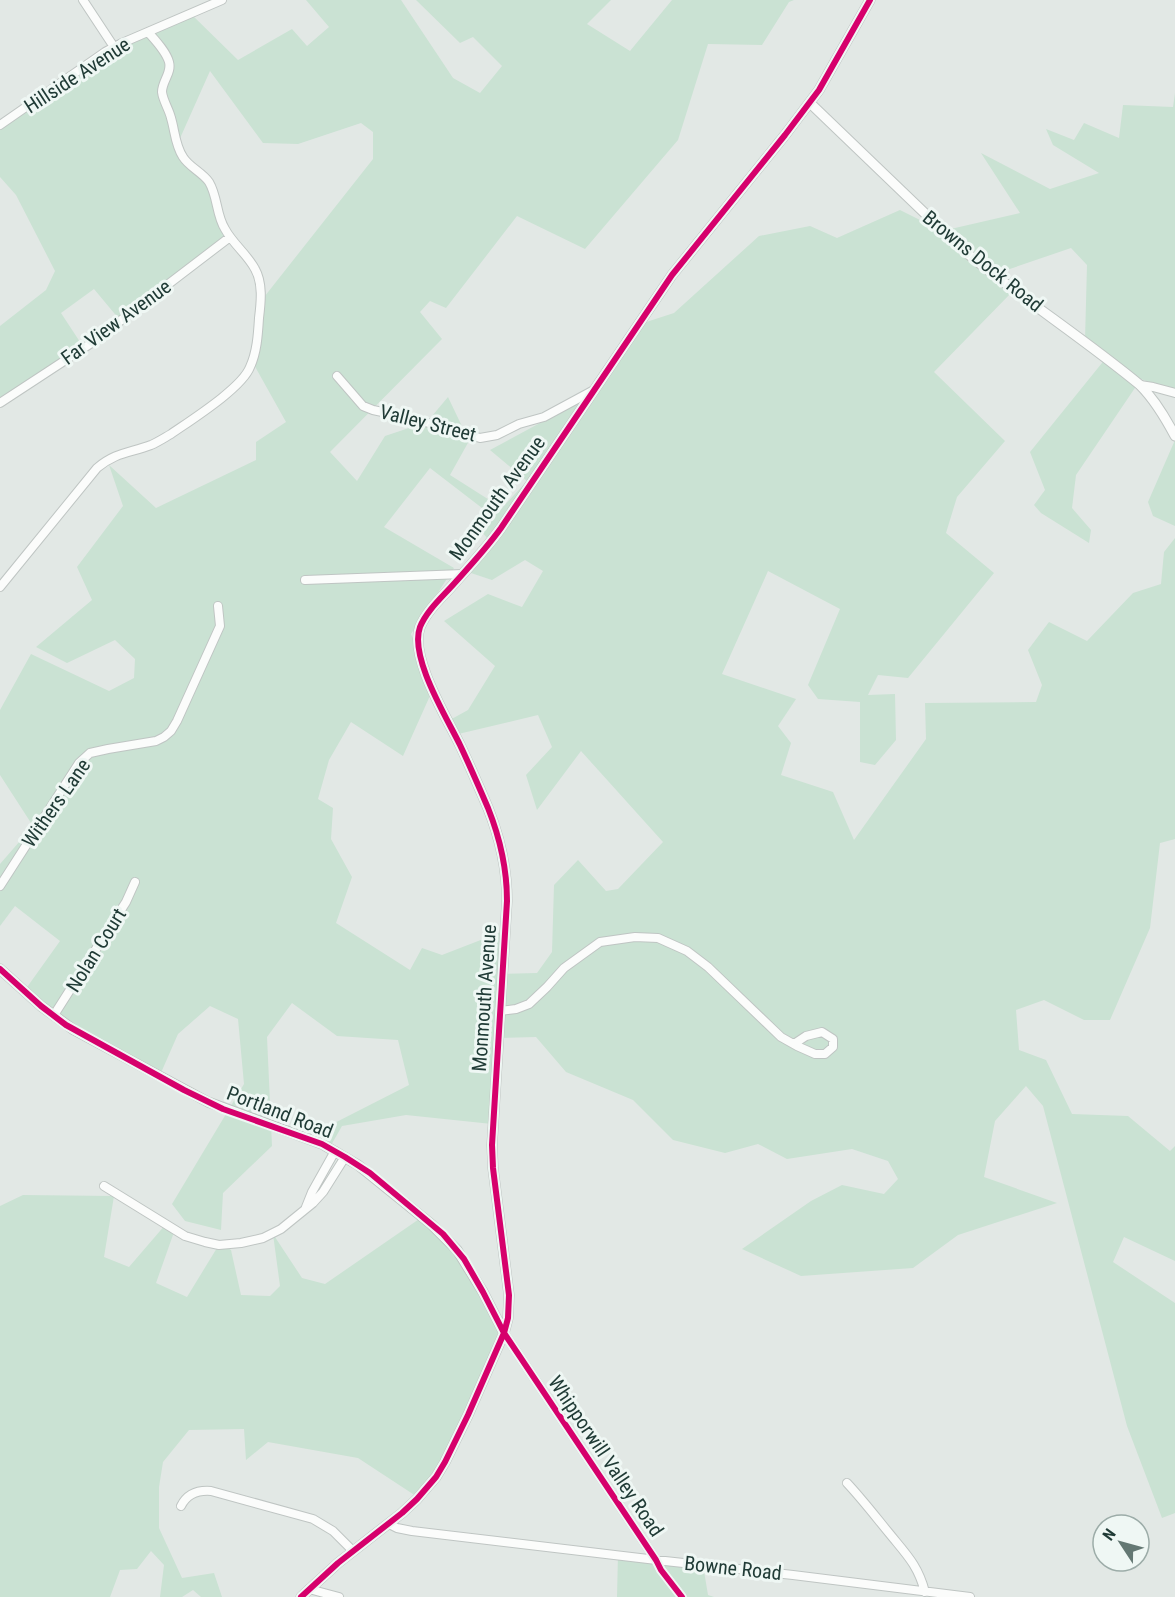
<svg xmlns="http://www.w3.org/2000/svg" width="1175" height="1597" viewBox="0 0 1175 1597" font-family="'Roboto Condensed',sans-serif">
<rect width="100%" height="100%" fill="#e2e8e5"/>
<path fill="#cae2d3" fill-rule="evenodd" d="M306 0H401L453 78 480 93 502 66 473 37 460 43 416 0H611L587 24 630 51 672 0H794L789 2 762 45 708 44 678 140 585 249 517 216 446 308 430 301 420 312 442 339 330 452 357 481 385 436 427 422 448 397 469 441 450 475 502 508 527 481 490 450 590 396 637 325 674 313 759 236 810 226 837 238 900 210 942 231 1020 213 981 153 1050 189 1099 173 1053 145 1046 129 1074 140 1084 123 1119 138 1123 105 1173 107 1175 93V392L1141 379 1076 475 1072 508 1091 530 1089 543 1041 513 1034 505 1045 490 1030 452 1106 358 1085 340 1087 265 1071 248 995 274 1013 291 934 372 1005 441 957 497 946 533 994 573 908 678 878 675 868 695 895 694 896 740 875 765 860 762V702L818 699 808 685 840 609 768 571 722 674 796 699 778 726 791 743 781 775 833 792 854 840 926 739 925 703 1036 702 1042 685 1028 650 1049 622 1087 641 1133 593 1161 584 1164 552 1175 538V839L1160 843 1150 928 1110 1020H1084L1044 1000 1016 1010 1019 1050 1046 1060 1072 1114 1128 1116 1170 1151 1175 1146V1261L1124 1237 1113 1262 1175 1303V1513L1162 1518 1127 1426 1043 1106 1026 1086 995 1121 984 1177 1057 1203 958 1235 913 1268 801 1276 742 1249 811 1201 842 1185 884 1194 898 1179 888 1161 852 1149 787 1159 758 1144 725 1153 673 1140 633 1100 566 1072 536 1037 499 1038 492 1124 406 1115 342 1126 330 1147 305 1138 409 1085 398 1040 337 1036 292 1003 267 1037 272 1146 223 1193 221 1230 185 1221 172 1204 244 1084 238 1019 210 1006 178 1034 160 1075 60 1022 25 990 60 941 15 906 0 926V864L33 826 0 775V710L31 654 109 691 134 678 135 659 115 640 67 663 36 647 92 600 77 567 123 506 109 465 156 508 256 460V442L286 422 253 363 261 301 373 159V132L361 123 298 144 263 143 210 71 177 145 214 188 229 233 119 319 94 289 61 313 82 345 0 401V326L46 290 55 271 16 195 0 177V127L152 30 189 12 238 60 292 29 307 46 329 27ZM430 468 482 508 479 529 489 540 465 571 492 580 525 560 543 571 522 607 488 594 444 621 495 666 468 710 448 721 454 735 538 715 552 747 526 775 537 810 581 751 663 842 618 889 606 891 578 860 554 885 552 952 537 973 502 974 504 931 442 955 422 948 410 970 336 923 352 877 331 839 333 808 318 799 329 760 351 722 403 756 433 689 411 634 454 568 384 527Z
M1175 440V526L1153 516 1148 502Z
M23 1195 114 1196 104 1257 129 1267 166 1224 174 1232 156 1283 187 1297 220 1243 231 1250 241 1295 270 1296 280 1286 273 1234 302 1278 325 1284 425 1215 463 1254 502 1332 449 1455 419 1498 358 1458 268 1442 246 1460 244 1429 189 1430 163 1462 159 1487V1528L182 1578 214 1573 222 1597H201L193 1590 182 1597H160L164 1565 151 1551 137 1569 120 1570 110 1597H0V1206Z
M618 1554 703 1565 708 1595 714 1597H617Z"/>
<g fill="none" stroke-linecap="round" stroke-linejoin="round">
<g stroke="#bfc5c3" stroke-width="10">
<path id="minor" d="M83 0 114 47
M0 125 105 52 122 43 222 0
M337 376 363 406 373 410 415 419 480 438 497 435 519 424 544 417 594 390
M1140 385 1153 387 1175 393
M0 403 90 344 230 237
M305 580 463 574
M0 587 97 468C116 452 130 453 151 445 158 442 164 438 171 434 191 420 242 388 250 367 257 352 258 334 259 318 261 302 263 283 255 269 247 254 233 244 225 229 216 215 218 197 209 182 202 172 189 167 183 157 175 145 175 131 171 118 169 109 163 101 162 92 162 81 172 73 169 62 166 51 155 40 148 32
M0 886 79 763 90 753 108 749 156 741 164 737 171 731 177 721 220 626 218 606
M500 1011 516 1009 529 1004 547 987 564 968 600 942 635 937 658 938 687 951 708 967 781 1037 797 1046 815 1054H825L833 1047V1039L822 1032 806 1036 794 1044
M54 1015 126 902 135 882
M104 1186 185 1236 205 1242 219 1245 241 1243 263 1238 281 1229 313 1203 323 1192 345 1157
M306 1207 312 1192 335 1151
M504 1333 656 1560 661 1570 682 1597
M847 1483C862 1499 875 1516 889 1533 906 1554 918 1565 925 1592
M181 1506C187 1494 198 1490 211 1491L313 1519 333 1531 353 1551
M389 1524 397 1528 412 1531 665 1561 793 1575 970 1597
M309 1589 339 1597"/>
</g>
<g stroke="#bfc5c3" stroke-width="11">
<path id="tertiary" d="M810 103 962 249C1019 297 1082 337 1140 385 1155 400 1165 417 1175 436
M0 969 41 1006 74 1030 208 1102 322 1144 358 1165 431 1224 457 1250 483 1292 504 1333
M301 1597 338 1563 402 1513 417 1499 436 1477 445 1462 468 1415 504 1333 508 1318 509 1295 493 1168 492 1145 507 901C507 870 500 838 488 808 479 787 470 766 460 745 447 718 409 657 420 627 426 612 440 599 451 587 468 568 486 549 501 528L672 275 785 135 819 90 870 0"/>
</g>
<use href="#minor" stroke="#fbfcfb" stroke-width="8"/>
<use href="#tertiary" stroke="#fbfcfb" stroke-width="9"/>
<g stroke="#eff7f4" stroke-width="10">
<path id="cycleway" d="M0 969 41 1006 66 1025 184 1090 223 1109 322 1144 345 1157 370 1173 443 1234 464 1259 483 1292 504 1333 656 1560 661 1570 682 1597
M301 1597 338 1563 402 1513 417 1499 436 1477 445 1462 468 1415 504 1333 508 1318 509 1295 493 1168 492 1145 507 901C507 870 500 838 488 808 479 787 470 766 460 745 447 718 409 657 420 627 426 612 440 599 451 587 468 568 486 549 501 528L672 275 785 135 819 90 870 0"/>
</g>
<use href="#cycleway" stroke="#d6006c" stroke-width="6"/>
</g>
<g text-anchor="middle" stroke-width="6" stroke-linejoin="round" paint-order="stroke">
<g font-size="20" fill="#203b36" stroke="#eff7f4">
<text transform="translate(77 75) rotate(-33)" y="7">Hillside Avenue</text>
<text transform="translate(983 261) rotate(39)" y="7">Browns Dock Road</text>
<text transform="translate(116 322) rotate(-36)" y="7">Far View Avenue</text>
<text transform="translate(428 423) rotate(14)" y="7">Valley Street</text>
<text transform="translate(497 498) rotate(-54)" y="7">Monmouth Avenue</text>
<text transform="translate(56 803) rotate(-55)" y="7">Withers Lane</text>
<text transform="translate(96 950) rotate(-58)" y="7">Nolan Court</text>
<text transform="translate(484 998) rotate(-86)" y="7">Monmouth Avenue</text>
<text transform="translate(280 1112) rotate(21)" y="7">Portland Road</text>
<text transform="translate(606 1456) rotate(56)" y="7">Whipporwill Valley Road</text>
<text transform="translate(733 1568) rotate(6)" y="7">Bowne Road</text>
</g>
</g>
<g transform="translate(1121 1543) rotate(306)"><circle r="28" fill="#eff7f4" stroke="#9caca8" stroke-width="1.5"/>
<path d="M0-4.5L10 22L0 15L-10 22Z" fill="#647873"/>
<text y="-9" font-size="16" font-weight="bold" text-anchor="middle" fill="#203b36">N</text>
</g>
</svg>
